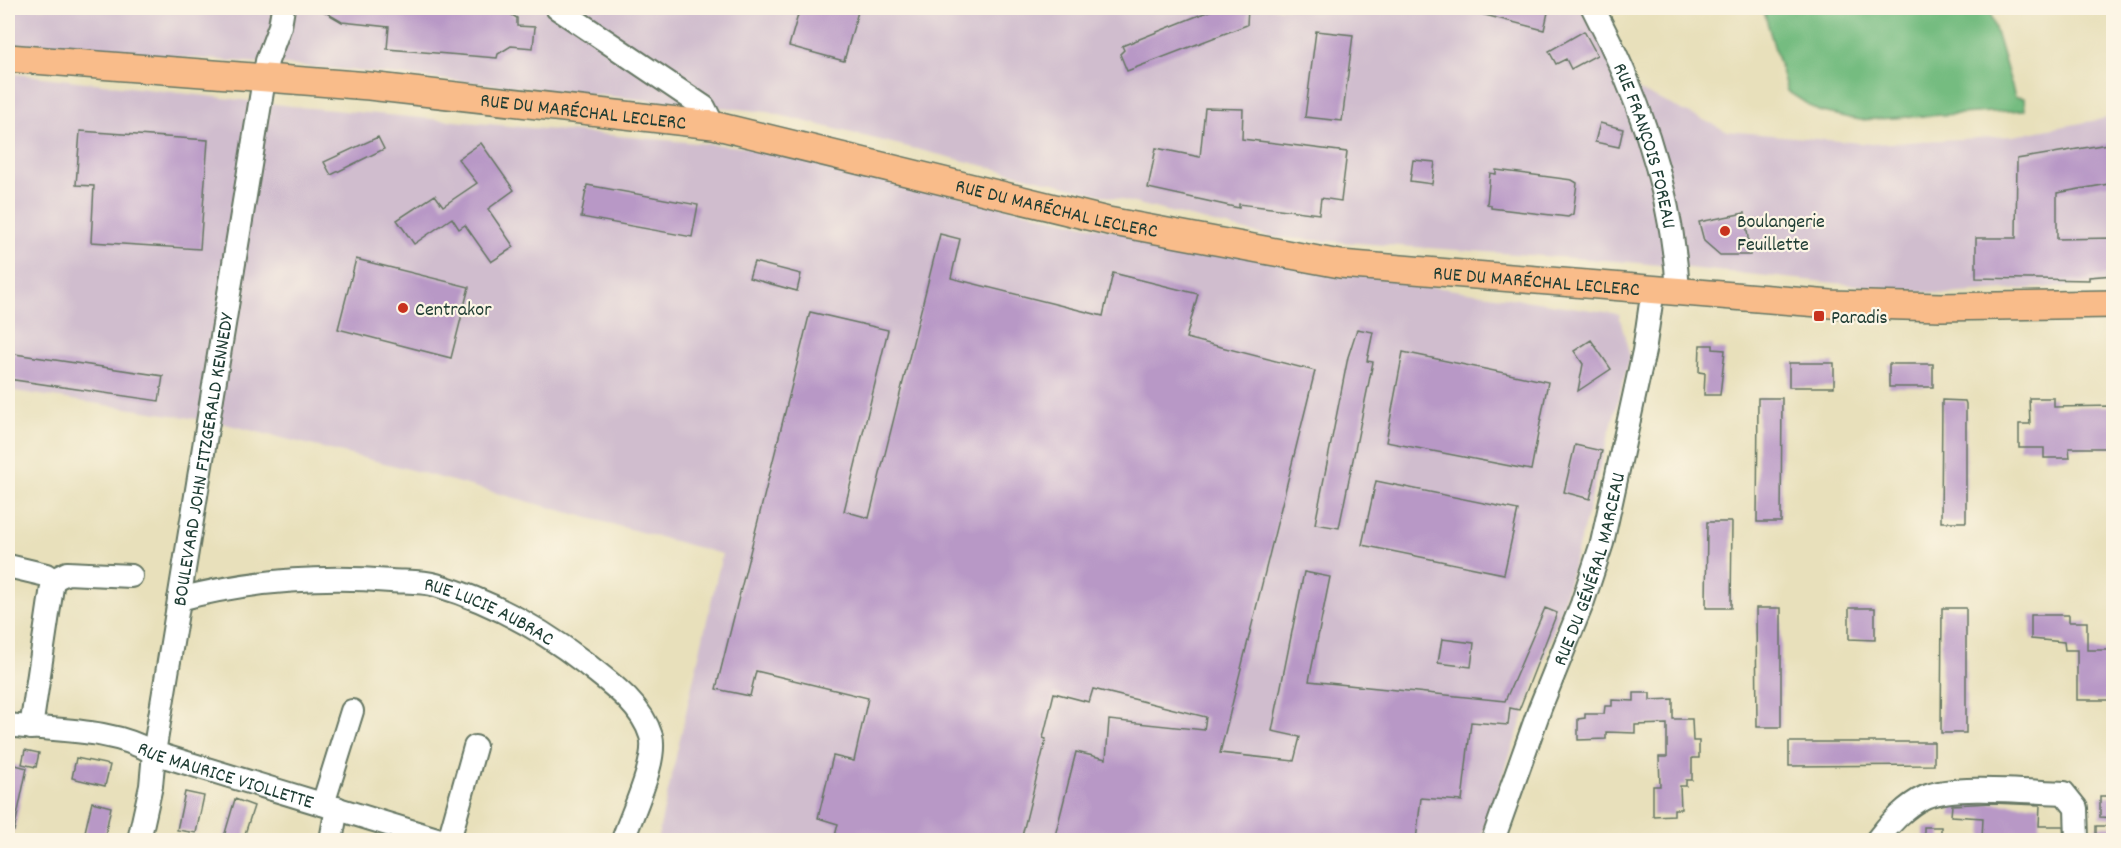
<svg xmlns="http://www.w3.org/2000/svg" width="2121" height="848" viewBox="0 0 2121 848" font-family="Dekko,sans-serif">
<rect width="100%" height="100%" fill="#fcf5e5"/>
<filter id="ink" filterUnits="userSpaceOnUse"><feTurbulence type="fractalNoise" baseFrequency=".0167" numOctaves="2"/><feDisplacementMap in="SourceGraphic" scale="12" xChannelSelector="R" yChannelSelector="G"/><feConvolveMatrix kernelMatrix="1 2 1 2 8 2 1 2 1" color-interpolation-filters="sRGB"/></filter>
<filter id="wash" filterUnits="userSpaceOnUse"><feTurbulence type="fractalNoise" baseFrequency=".008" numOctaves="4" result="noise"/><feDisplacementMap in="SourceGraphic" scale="24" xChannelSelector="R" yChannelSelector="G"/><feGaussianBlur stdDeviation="1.35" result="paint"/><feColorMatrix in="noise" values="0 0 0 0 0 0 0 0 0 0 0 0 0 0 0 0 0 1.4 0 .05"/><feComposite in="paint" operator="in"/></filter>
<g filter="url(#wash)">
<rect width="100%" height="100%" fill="#e8e0bb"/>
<path fill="#d0bdce" d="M8 8H1583L1639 90 1727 131 1872 144 2013 136 2113 117V283L1945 294 1628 262 1271 237 767 112 339 69 8 44Z
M8 73 300 107 763 149 1074 223 1414 284 1619 314 1630 357 1562 607 1480 840H657L722 554 404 468 217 422 8 390Z"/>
<path fill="#75bc80" stroke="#4a7c5a" stroke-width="1.5" d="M1763 8H1989L2015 97 2024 98 2025 110 1860 120 1818 111 1787 91Z"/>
<g id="blocks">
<path fill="#b898c6" d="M318 8H475L507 12 517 18V26L535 27 533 48 511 46 498 54 497 58 387 49 389 27 342 22Z
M800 8H859L844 61 789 46Z
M1217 8H1248L1247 25 1127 71 1120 54 1124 50 1122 46Z
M1474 8H1549L1544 30 1473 12Z
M1316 31 1353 35 1342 121 1305 117Z
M1584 31 1597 55 1571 69 1566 59 1556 64 1549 51Z
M1205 108 1243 109 1242 139 1347 152 1341 201 1321 198 1319 214 1239 204V208L1148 188 1156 148 1200 157Z
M1600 123 1623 129 1619 147 1595 142Z
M80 131 208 140 200 249 91 242 94 186 76 185Z
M378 137 384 149 331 175 324 162Z
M481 143 514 190 488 209 514 247 491 262 465 225 459 229 452 218 414 244 397 220 435 195 443 206 477 183 458 159Z
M2114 143V183L2057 193V239L2114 238V275L2089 277V280L1976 278V238H2016L2017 159Z
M1413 160 1435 162 1432 184 1410 181Z
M1496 170 1572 180 1577 183 1573 214 1568 217 1491 208V205L1487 204 1490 173 1496 174Z
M587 185 698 205 692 237 581 217Z
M1745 213 1750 255H1720L1704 241 1699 222Z
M940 234 960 239 951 278 1103 316 1113 273 1198 294 1186 338 1315 371 1220 753 1294 761 1300 737 1272 731 1304 572 1330 577 1309 681 1505 701 1545 608 1557 613 1519 710 1510 708 1508 725 1471 722 1462 801 1421 798 1416 840H1054L1076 752 1106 759 1109 720 1204 730 1206 717 1093 689 1089 702 1054 693 1043 738 1046 739 1021 840H834L838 824 818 818 833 756 854 761 868 698 756 671 750 696 716 689 810 312 888 330 844 511 869 518Z
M356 259 469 287 451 358 338 329Z
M754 262 801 274 797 291 749 278Z
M1357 329 1373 332 1367 361 1373 362 1339 528 1315 524 1348 357Z
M1591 340 1611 369 1578 391 1583 364 1574 351Z
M1700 345H1713V349L1725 350 1720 395H1704L1705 373 1699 372Z
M1403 352 1548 382 1531 470 1386 442Z
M8 353 163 376 159 401 8 379Z
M1789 363H1834V387H1789Z
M1889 364H1933V387H1889Z
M1758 398H1782L1781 522H1757Z
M2029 398H2054V407L2114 406V448H2069L2070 458H2044V448H2019V424H2030Z
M1942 400 1965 401 1966 404V522H1941Z
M1575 445 1602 451 1590 499 1564 492Z
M1376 481 1518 510 1504 574 1362 545Z
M1707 522H1732L1731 608H1706Z
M1756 608H1781V727H1757Z
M1849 608H1875V640L1849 639Z
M1942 608H1966V733H1941Z
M2031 615H2069V622H2087V650H2111L2114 700H2077V650H2065L2064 642 2031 639Z
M1442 639 1474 643 1471 667 1438 663Z
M1634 693H1650V700L1673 699V719H1692L1693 741H1699V758H1692V780H1686V786H1680L1681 809H1674V815L1653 816V786H1660L1659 757H1667V724L1635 725V733L1606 732V739L1578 740V719L1585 718V714H1604L1605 706H1612V700L1634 701Z
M1789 742H1934V765L1789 766Z
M25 750 39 753 36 767 22 764Z
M76 758 110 765 105 786 72 778Z
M8 763 27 768 14 831 8 830Z
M185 792 204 796 196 833 177 830Z
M2100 796H2114V818L2100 817Z
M235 799 254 806 243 840H223Z
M92 802 111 807 104 840H83Z
M1992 803 2040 805 2039 826H2063L2064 840H1982L1983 818 1951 816 1952 805Z
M2096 826H2113V840H2096Z
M1924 827H1941V840H1924Z"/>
</g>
</g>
<g filter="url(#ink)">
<use href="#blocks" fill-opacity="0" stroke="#657663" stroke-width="1.5"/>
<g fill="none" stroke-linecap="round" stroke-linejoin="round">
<g stroke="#657663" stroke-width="26">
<g id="minor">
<path d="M557 8 704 107 713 125"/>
<path id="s1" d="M1593 8C1640 97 1672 190 1678 291"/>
<path d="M8 566 46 575 53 580 31 728"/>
<path d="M53 580 67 573 131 576"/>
<path id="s2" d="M179 599C249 581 319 575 391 581 405 582 423 581 436 585 490 601 540 628 585 663 609 682 642 705 651 736 658 761 631 815 623 840"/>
<path id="s3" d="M8 725C55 731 112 728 154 753L440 840"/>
<path d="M323 804 352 711"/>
<path id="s4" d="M139 840 151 786 154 753 267 61 280 26 283 8"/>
<path d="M331 840 337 808"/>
<path d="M449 840 475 747"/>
<path id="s5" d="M1493 840 1540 708 1582 604 1602 543 1644 351 1653 289"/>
<path d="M1877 840C1888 825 1907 805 1925 797 1955 784 2029 792 2064 793L2076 808 2077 840"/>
</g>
</g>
<g stroke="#657663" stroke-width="30">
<g id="major">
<path id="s6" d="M8 58 369 86 713 125 1108 221 1340 264 1831 304 1941 307 2114 304"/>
</g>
</g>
<use href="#minor" stroke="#fff" stroke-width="22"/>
<use href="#major" stroke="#f9bc8a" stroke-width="27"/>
</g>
</g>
<g fill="#c8321e" stroke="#fcf5e5" stroke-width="2">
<circle cx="1725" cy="231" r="6"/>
<circle cx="403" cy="308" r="6"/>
<rect x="1813" y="310" width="12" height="12" rx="3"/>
</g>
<g text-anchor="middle" stroke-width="4.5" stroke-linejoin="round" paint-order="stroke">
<g font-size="20" fill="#1f3d34" stroke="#fcf5e5">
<text dy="7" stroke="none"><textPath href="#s6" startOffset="578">RUE DU MARÉCHAL LECLERC</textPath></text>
<text dy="7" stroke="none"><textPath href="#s1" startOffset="148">RUE FRANÇOIS FOREAU</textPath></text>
<text dy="7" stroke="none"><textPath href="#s6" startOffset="1062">RUE DU MARÉCHAL LECLERC</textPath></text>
<text dy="7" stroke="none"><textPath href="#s6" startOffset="1548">RUE DU MARÉCHAL LECLERC</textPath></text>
<text dy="7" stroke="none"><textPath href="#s4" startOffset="386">BOULEVARD JOHN FITZGERALD KENNEDY</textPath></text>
<text dy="7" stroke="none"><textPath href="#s5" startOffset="288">RUE DU GÉNÉRAL MARCEAU</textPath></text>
<text dy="7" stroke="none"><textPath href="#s2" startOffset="318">RUE LUCIE AUBRAC</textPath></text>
<text dy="7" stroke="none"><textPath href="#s3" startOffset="225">RUE MAURICE VIOLLETTE</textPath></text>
</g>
<g font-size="20" fill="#1f3d34" stroke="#fcf5e5" text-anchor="start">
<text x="1737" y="227">Boulangerie<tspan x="1737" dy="23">Feuillette</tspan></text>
<text x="415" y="315">Centrakor</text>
<text x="1831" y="323">Paradis</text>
</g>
</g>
<rect width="2121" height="848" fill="none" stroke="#fcf5e5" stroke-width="30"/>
</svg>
